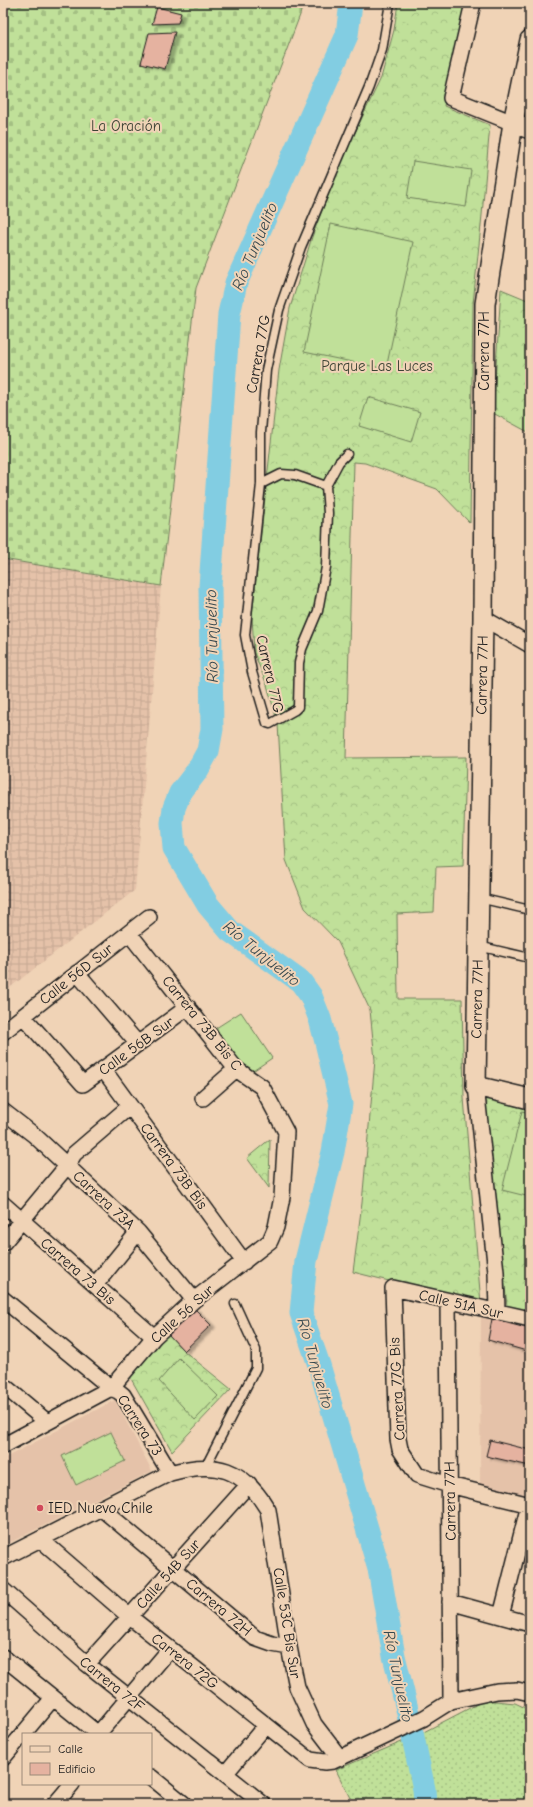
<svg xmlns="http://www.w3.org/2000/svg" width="533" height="1807" viewBox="0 0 533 1807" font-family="'Comic Neue',sans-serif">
<defs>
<pattern id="industrial-grid" width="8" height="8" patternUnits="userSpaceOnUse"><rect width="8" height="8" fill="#e5c2a9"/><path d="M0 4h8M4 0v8" fill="none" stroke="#c4a691"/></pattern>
<pattern id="grass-dots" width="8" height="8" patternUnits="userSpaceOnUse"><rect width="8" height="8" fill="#c0e099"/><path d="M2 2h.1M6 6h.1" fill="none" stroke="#a4c083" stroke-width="1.8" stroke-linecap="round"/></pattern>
<pattern id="forest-crowns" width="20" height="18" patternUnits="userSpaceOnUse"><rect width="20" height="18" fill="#c0e099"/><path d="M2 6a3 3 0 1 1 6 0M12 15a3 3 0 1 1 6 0" fill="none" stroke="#a4c083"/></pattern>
<pattern id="cemetery-stones" width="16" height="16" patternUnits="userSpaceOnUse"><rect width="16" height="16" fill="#c0e099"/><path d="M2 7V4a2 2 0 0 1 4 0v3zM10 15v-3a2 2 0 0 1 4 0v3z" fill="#a4c083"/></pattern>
<filter id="shadow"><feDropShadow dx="4.5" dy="2.5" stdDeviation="1" flood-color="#0004"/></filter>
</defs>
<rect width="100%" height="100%" fill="#f0d3b6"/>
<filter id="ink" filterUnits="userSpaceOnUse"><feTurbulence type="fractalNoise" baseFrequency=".025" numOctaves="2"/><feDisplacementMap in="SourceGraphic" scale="8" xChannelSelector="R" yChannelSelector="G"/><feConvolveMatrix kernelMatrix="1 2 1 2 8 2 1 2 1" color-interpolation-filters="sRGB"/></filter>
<g filter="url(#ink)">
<path fill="#e5c2a9" d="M481 1316 530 1329V1497L480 1485Z
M115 1400 152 1471 3 1546V1459Z"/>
<path fill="url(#industrial-grid)" d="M3 559 161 586 135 890 3 993Z"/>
<path fill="url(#grass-dots)" stroke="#6e7e5a" d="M485 1700 515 1703 530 1710V1804H353L336 1770 418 1735Z"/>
<path fill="url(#forest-crowns)" stroke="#6e7e5a" d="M398 3H467L444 106 490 125 482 215 473 304 470 523 437 489 365 463 354 462 346 758 466 757 463 866 436 867 434 912 397 914 398 999H462L464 1098 481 1304 353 1272 362 1203 375 1060 370 1010 338 942 305 908 286 860 278 724 267 685 254 653 252 616 279 370 290 308 312 237 338 168 381 78 394 30Z
M501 289 530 301V433L493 413Z
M485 1098 530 1110V1312L507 1306Z
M270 1139 269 1188 247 1158Z
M168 1334 184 1351 231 1389 172 1451 130 1377Z"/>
<path fill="url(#cemetery-stones)" stroke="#6e7e5a" d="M3 3H303L300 15 196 288 161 586 3 559Z"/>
<path fill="#c0e099" stroke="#6e7e5a" d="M413 161 471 170 466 207 407 198Z
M331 224 413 242 386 369 304 352Z
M368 397 420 412 411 442 359 426Z
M241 1012 272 1058 247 1075 216 1028Z
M522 1111 530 1113V1197L502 1190Z
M179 1358 218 1396 195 1420 159 1381Z
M111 1432 125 1461 76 1485 62 1456Z"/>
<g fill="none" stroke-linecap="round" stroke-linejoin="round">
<path stroke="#82cde2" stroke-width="23" d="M351 3 347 35 236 283 229 314 210 587 212 729 208 751 197 771 180 793 174 808 172 823 174 848 208 905 230 931 301 982 311 996 320 1019 326 1042 341 1104 333 1152 306 1261 301 1313 319 1365 379 1569 394 1656 407 1709 424 1789 425 1804"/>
</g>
<path fill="#e5b2a0" stroke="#1c1c1c" filter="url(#shadow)" d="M157 7 181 13 178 23 152 24Z
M175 32 165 69 141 63 149 33Z
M194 1308 211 1325 184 1351 168 1334Z
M492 1319 530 1329V1352L488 1340Z
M490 1440 530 1450V1466L486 1456Z"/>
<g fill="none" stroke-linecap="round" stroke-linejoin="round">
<g stroke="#1c1c1c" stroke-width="11">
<path id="service" d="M347 454 339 462 326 486 328 513 326 567 318 611 302 649 299 663 298 707 295 710 270 724 267 723 252 672 245 635 261 484V432L266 370 279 310 301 247 369 87 382 50 390 3
M261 484 281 474 295 475 326 486
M479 898 530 910
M478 946 530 958
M206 1466 256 1368V1350L235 1304"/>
</g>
<g stroke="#1c1c1c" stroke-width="18">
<path id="minor" d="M473 3 451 98 513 123
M483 618 530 645
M77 973 138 1044
M23 1016 83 1084 188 1007
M3 1032 149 917
M103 1069 244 1262
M476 1086 496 1272 497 1312
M203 1098 236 1069
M3 1111 34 1135 138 1232 194 1300
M3 1204 154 1337
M3 1243 67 1166 74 1154 130 1106
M95 1285 138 1232
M3 1299 111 1388 118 1391 123 1395 170 1473
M448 1301 451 1701
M530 1319 393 1288 398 1439 400 1449 417 1475 449 1485 530 1505
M3 1385 47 1422
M3 1446 111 1388 154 1337 194 1300 270 1241 276 1227 282 1197 286 1132 262 1087 236 1069 129 933
M101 1508 255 1638 272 1644 289 1647
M40 1539 130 1617 310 1760 325 1762 333 1761 424 1718 451 1701 497 1691 517 1690 530 1693
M3 1558 170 1473C216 1460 243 1468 268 1510L289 1647 297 1687 314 1724 340 1758
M3 1590 87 1664 263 1804
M450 1602 530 1624
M501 1616 529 1505
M3 1657 98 1734
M87 1664 249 1484
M23 1734 53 1698
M98 1734 170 1649
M3 1758 23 1734
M225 1774 266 1725
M151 1777 184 1804
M55 1804 72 1784"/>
</g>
<g stroke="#1c1c1c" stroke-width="22">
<path id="tertiary" d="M530 40 513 123 485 304 483 618 476 1086 530 1099
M513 123 530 129"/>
</g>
<use href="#service" stroke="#f0d3b6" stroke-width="8"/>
<use href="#minor" stroke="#f0d3b6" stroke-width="15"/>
<use href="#tertiary" stroke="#f0d3b6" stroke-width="19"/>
</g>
</g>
<circle fill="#d1495b" stroke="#f0d3b6" stroke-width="1.5" cx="40" cy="1508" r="4"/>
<g text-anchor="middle" stroke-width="4" stroke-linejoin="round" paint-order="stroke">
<g font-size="15" fill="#3d4335" stroke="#f0d3b6">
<text x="126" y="131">La Oración</text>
<text x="377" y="371">Parque Las Luces</text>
</g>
<g font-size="15" fill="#1c1c1c" stroke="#f0d3b6">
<text transform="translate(484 351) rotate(-90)" y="5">Carrera 77H</text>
<text transform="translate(258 354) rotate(-80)" y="5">Carrera 77G</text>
<text transform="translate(270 674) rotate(77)" y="5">Carrera 77G</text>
<text transform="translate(482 675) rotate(-89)" y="5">Carrera 77H</text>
<text transform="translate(76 974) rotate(-38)" y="5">Calle 56D Sur</text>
<text transform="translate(477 999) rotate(-89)" y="5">Carrera 77H</text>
<text transform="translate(202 1023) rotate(51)" y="5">Carrera 73B Bis C</text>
<text transform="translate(136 1046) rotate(-36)" y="5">Calle 56B Sur</text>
<text transform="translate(174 1166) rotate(54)" y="5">Carrera 73B Bis</text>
<text transform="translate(104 1200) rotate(43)" y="5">Carrera 73A</text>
<text transform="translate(78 1271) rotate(41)" y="5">Carrera 73 Bis</text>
<text transform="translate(461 1304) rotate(13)" y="5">Calle 51A Sur</text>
<text transform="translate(182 1314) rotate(-42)" y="5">Calle 56 Sur</text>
<text transform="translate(397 1389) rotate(-93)" y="5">Carrera 77G Bis</text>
<text transform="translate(140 1425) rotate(57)" y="5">Carrera 73</text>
<text transform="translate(450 1501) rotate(-91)" y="5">Carrera 77H</text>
<text transform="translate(168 1574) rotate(-48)" y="5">Calle 54B Sur</text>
<text transform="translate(219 1607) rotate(40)" y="5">Carrera 72H</text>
<text transform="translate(287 1623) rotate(81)" y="5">Calle 53C Bis Sur</text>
<text transform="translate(185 1661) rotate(38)" y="5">Carrera 72G</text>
<text transform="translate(112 1684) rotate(39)" y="5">Carrera 72F</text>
</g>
<g font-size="15" fill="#1c1c1c" stroke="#f0d3b6" text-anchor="start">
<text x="48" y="1513">IED Nuevo Chile</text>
</g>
<g font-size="16" font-style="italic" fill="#36484e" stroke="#f0d3b6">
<text transform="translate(254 246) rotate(-67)" y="6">Río Tunjuelito</text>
<text transform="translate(211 636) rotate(-91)" y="6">Río Tunjuelito</text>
<text transform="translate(262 953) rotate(39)" y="6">Río Tunjuelito</text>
<text transform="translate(316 1363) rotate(74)" y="6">Río Tunjuelito</text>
<text transform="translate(399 1676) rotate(78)" y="6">Río Tunjuelito</text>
</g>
</g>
<rect width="533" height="1807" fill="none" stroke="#f0d3b6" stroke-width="16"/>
<rect x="8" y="8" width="517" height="1791" fill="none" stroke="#1c1c1c" stroke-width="1.5" filter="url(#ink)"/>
<rect x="22" y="1733" width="130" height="52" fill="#f0d3b6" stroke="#9b8a78"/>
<rect x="30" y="1746" width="20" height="6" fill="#f0d3b6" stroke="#9b8a78"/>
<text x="58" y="1753" font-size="12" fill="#1c1c1c">Calle</text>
<rect x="30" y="1763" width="20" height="12" fill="#e5b2a0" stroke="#9b8a78"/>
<text x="58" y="1773" font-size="12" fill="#1c1c1c">Edificio</text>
</svg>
